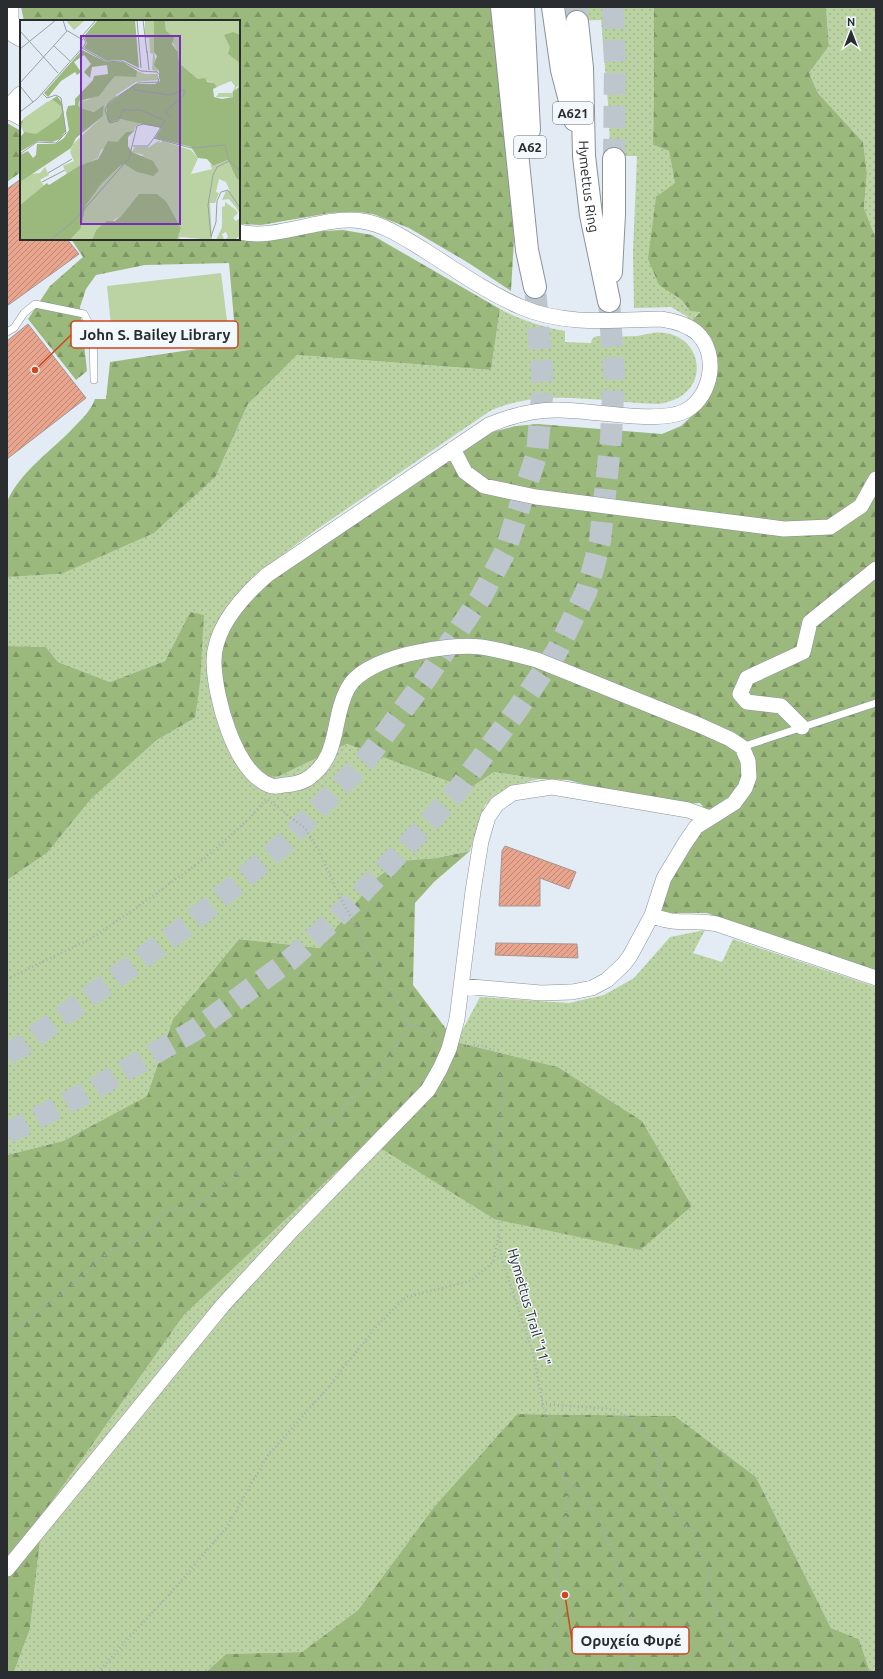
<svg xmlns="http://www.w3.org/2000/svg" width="883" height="1679" viewBox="0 0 883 1679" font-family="Ubuntu,sans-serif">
<defs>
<pattern id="grass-dots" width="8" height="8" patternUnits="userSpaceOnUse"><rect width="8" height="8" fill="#bbd3a3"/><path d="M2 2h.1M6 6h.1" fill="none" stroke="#a1b58d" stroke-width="1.8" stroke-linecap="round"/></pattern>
<pattern id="forest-firs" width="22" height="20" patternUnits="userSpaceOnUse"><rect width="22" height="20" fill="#9cb97d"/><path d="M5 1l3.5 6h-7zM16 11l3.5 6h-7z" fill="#7f9767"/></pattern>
<pattern id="building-hatch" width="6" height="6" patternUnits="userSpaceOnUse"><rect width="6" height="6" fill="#e8a48d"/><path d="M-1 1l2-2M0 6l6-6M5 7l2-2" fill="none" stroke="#bc8674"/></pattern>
</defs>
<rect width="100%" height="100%" fill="#e3ecf4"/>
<path fill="url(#grass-dots)" d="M570 7H654V83L653 145 669 151 700 311 689 324 685 321 688 317 671 307 634 308 633 252 637 156H610L609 116 601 20 572 21Z
M826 7H876V239L864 208 867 173 863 142 818 93 809 73 829 46Z
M500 309C521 320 542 327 565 331V342L591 343 592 339 597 336C610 336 624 337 637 336 651 334 658 330 673 335 698 343 706 376 684 394 677 400 668 402 659 404 603 403 543 387 490 411L313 532 251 578 226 614 279 776 347 744 469 789 494 772 539 779 516 785 485 805 470 851 436 858 399 861 374 880 320 948 239 939 173 1019 147 1096 63 1141 7 1155V880L47 853 91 799 157 740 195 718 190 612 165 661 110 682 58 662 46 647 7 646V577L61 574 216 476 248 404 297 355 491 370Z
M705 930 693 953 722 962 733 939 876 987V1672H870L859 1639 831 1628 756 1477 675 1416 517 1414 434 1507 358 1610 302 1652 226 1654 206 1672H14L30 1629 43 1514 184 1315 336 1172 382 1148 494 1219 692 1206 642 1121 558 1067 456 1042 480 997 569 1003 604 995 634 978 670 937Z"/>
<path fill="url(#forest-firs)" d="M21 7H492L509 178 514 239 511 291 467 262 409 228 373 214 358 212 330 213 261 225 239 224V21H24Z
M654 7H826L829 46 809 73 818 93 863 142 867 173 864 208 876 239V973L786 944 707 913H663L655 903 678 848 713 819 700 803 668 805 621 801 591 786 568 780 539 779 494 772 469 789 347 744 279 776 251 779 213 694 226 614 253 593 484 434 516 426 538 424 662 434 681 426 694 414 703 401 708 357 689 324 700 312 690 311 682 300 659 285 648 259 656 197 675 183 669 151 653 145 654 83Z
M7 123 21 131V172L7 182Z
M343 230 372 235 500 309 491 370 297 355 248 404 216 476 154 533 61 574 7 577V502C20 471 53 450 75 426 84 417 91 410 95 399H106L110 362 236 343 229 263 145 265 96 275 86 289 80 307 87 371 76 380 28 319 50 286 83 257 71 239H239L258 241 323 231Z
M190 612 204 615 200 682 195 718 157 740 91 799 47 853 7 880V646L46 647 58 662 110 682 165 661Z
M470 851 434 882 415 903 413 985 456 1042 558 1067 642 1121 692 1206 640 1250 494 1219 382 1149 336 1172 184 1315 43 1514 30 1629 14 1672H7V1155L63 1141 147 1096 173 1019 239 939 320 948 374 880 399 861 436 858Z
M517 1414 675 1416 756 1477 831 1628 859 1639 870 1672H206L226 1654 302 1652 358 1610 434 1507Z"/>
<path fill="#bbd3a3" d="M221 273 227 321 112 335 107 286Z"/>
<path fill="url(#building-hatch)" stroke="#a39793" d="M21 179V239H67L79 254 7 306V189Z
M28 324 86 398 7 459V341Z
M505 846 576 872 569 889 540 878V906H499L502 851Z
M496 943 577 944 578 958 495 955Z"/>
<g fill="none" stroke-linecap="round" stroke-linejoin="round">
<path stroke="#bec6cd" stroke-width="22" stroke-dasharray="22 11" stroke-linecap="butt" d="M613 7 615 64 614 159
M577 22V7
M7 1054 20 1047 189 924 277 850 365 761 425 680 481 597 505 552 537 453 543 386 535 287
M7 1133 86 1093 195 1030 291 959 353 902 429 822 460 787 517 710 557 651 586 592 593 569 600 541 611 438 614 373 609 301"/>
<g stroke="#8a9299" stroke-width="8">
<path id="service" d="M7 332 14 328 24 313 35 304 84 314 93 331 94 380
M742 747 876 703"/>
</g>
<g stroke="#8a9299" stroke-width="16">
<path id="minor" d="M8 111 21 118
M239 232C277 241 323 215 362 221 384 224 406 239 424 250 456 270 486 292 521 307 565 326 614 320 661 319 674 321 687 324 697 333 719 354 712 395 687 410 662 425 592 410 560 410 535 409 513 415 489 425L267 575C243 596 213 629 214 663 215 697 234 771 269 785 273 787 280 786 284 785 292 785 304 782 310 777 341 754 331 719 348 688 365 656 448 643 481 647 501 650 519 655 537 660L699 725 730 739 742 747 748 761 749 777 745 788 734 803 696 827 685 843 664 878 652 915C673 926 695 919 717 924L876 978
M453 449 465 472 484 486 536 497 784 529 830 527 861 506 876 479
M802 727 781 706 747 702 740 694 747 678 803 652 810 622 876 569
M461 986 541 993 572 992 592 988 607 980 624 964 630 956 652 915
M7 1569 223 1305 294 1228 428 1090 440 1069 449 1049 457 1019 473 891 481 841 488 817 497 804 513 793 552 787 688 810 710 818"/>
</g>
<g stroke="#8a9299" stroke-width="20">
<path id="tertiary" d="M9 7V20L14 33 21 37
M7 111 21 96"/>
</g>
<g stroke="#8a9299" stroke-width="24">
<g id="motorway">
<path d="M502 7 527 250 535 287"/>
<path d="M523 7 529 130"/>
<path d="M553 7 562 70 575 120"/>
<path id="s1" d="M577 22 582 68 584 156 591 215 609 301"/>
<path d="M611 272 614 214V159"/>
</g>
</g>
<path stroke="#a6adb4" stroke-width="2.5" stroke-dasharray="1 3" stroke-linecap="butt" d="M268 800 305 828 319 851 339 895 409 1025
M7 979 90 939 136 908 205 858 251 817 267 797
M409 1025C421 1026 430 1032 438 1041
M462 1047C479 1044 486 1045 500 1055L499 1069 502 1093 500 1124 495 1150 501 1256 533 1353 551 1447 563 1475 567 1496 566 1514 560 1540 556 1569 562 1592 560 1607 549 1650 544 1672
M7 1332 27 1321 77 1281 110 1250 120 1247 141 1238 165 1211 200 1204 241 1170 299 1134 333 1120 391 1056 409 1025
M542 1404 613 1409 626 1416 642 1429 656 1450 660 1484 672 1511 682 1523 693 1531 700 1555 711 1574 704 1588 708 1600 717 1606V1616L732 1643 738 1672
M563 1475 578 1488 598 1519 606 1535 616 1564 631 1618V1647L630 1658 631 1672
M98 1672 175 1588 226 1528 268 1455 326 1390 375 1328 406 1297 470 1281 493 1262 499 1234"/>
<use href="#service" stroke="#fff" stroke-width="7"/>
<use href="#minor" stroke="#fff" stroke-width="15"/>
<use href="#tertiary" stroke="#fff" stroke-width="19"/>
<use href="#motorway" stroke="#fff" stroke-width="22"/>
</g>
<g text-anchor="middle" stroke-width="3" stroke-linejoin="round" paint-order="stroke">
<g fill="#f3f8fd" stroke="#666a6e" stroke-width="1">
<rect x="553" y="102" width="40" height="22" rx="3"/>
<rect x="514" y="136" width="32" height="22" rx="3"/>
</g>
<g font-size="13" font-weight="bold" fill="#2a2d30">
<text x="573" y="118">Α621</text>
<text x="530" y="152">Α62</text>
</g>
<g font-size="14" fill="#2a2d30" stroke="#f3f8fd">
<text dy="5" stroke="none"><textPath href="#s1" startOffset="165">Hymettus Ring</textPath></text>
<text transform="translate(529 1307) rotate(74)" y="5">Hymettus Trail "11"</text>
</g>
</g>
<g transform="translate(20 20)">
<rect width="220" height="220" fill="#e3ecf4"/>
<path d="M125 0 135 1 134 32 138 52 132 50 133 34 130 33 129 18H125ZM145 0H220V66L216 67 214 77H196L199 73H212L215 66 211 61 197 67 194 63 178 59 159 43 158 32 146 11ZM117 51 125 54H138V60L116 62 96 75 100 99 122 103 116 106 114 111 106 112 97 122 81 130 78 138 47 154 43 146 54 141 50 132 53 124 83 96 84 85 74 92 61 88 58 85 59 81 68 80 85 69 95 56ZM140 120 139 123 143 121 171 130 178 138 171 154 192 149 190 144 193 146 208 140 216 158 220 161V193L209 179 202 180 206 171H210L206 162 199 159 196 172 199 173 195 183H190L192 220 161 217 157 220 161 208 146 181 137 174H119L101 196 76 210 72 220H50L61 208 66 185 82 163 99 147 124 135 112 132 115 127H129ZM25 147 29 155 20 160 24 166 0 185V162L11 154 20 153ZM205 182 216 190 218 193 213 198 216 201 220 198V219L218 217 215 220H205L208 217 206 212 202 214 204 219 196 220 202 207V187L205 186Z" fill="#bbd3a3"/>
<path d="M78 0H115L119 48 103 40 87 41 64 28 67 23 64 16ZM134 0H145L146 11 154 17 152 24 158 32 159 43 178 59 185 58 187 62 194 63 197 67 193 69 194 77 202 79 213 77V72L220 66V161L216 158 208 140 193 146 187 139 178 138 171 127 135 118 141 108 100 99 89 103 87 99V85L115 64H135L140 61 139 51 134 45 137 36 134 32ZM213 12 220 15V43L208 34 210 27 204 15ZM62 30 86 42H103L117 51 116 57 95 56 79 76 59 81 58 85 61 88 74 92 84 85 83 96 56 118 51 128 0 162V135L8 131 13 138 16 135 17 124H35L44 118 49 110 46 93 48 86 55 85V79L73 60 74 56 88 54 87 45 72 47 70 58 64 52 71 44 64 35 54 42 61 52 57 55 55 52 41 61 28 77 24 73ZM37 76 42 83 46 111 40 119 32 122 18 121 0 132V117L4 113 0 102ZM114 111 108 117V126L112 132 133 141 139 151 133 156 117 152 104 144 99 147 82 163 66 185 61 208 50 220H0V185L27 163 29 165 59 146 78 139 88 121 97 122 106 112ZM119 174H137L146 181 161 208 157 220H72L76 210 87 201H95L101 196Z" fill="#9cb97d"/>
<path d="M49 0H65L54 10 47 2ZM33 80 41 86 42 92 39 98 16 114 4 112 1 107 4 98 27 82Z" fill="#bbd3a3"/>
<path fill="none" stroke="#99a0a6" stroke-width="1" d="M43 0 46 10 63 20M117 0 121 48M123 0 127 33M0 11 38 53M34 26 50 41M62 28 87 42 102 41 121 51 137 52 140 55 138 62 118 63 89 82 85 90 90 103 98 101 103 90H121L145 101 134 118 171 128 205 125 209 141M0 29 36 0M127 31 129 50M0 63 47 11M0 66 13 82M112 66 115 70 149 75 165 70 163 76 145 92 151 97M0 92 17 79 64 26 66 22 62 16 76 0M113 126H128L134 118M0 134 17 122 36 123 46 113 41 78 36 75 27 78 22 73M209 141 197 147 193 155 188 185 191 217 196 202 197 181 201 172 208 170 220 188M209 141 220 151M28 153 52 139M22 162 45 150M30 220 53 202 109 138 117 106 123 104 141 107"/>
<path fill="#7b2cbf" fill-opacity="0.15" stroke="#7b2cbf" stroke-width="2" d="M61 16H160V204H61Z"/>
<rect width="220" height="220" fill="none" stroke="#2a2d30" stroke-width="2"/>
</g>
<path fill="none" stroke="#cf461d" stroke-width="1.5" d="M35 370L71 335M565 1595L572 1641"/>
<g fill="#cf461d" stroke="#f3f8fd" stroke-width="1.5">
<circle cx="35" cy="370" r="4"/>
<circle cx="565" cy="1595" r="4"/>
</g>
<g fill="#f3f8fd" stroke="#cf461d" stroke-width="1.5">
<rect x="71" y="321" width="167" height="27" rx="4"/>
<rect x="572" y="1627" width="117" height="27" rx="4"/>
</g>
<g font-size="15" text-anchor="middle" font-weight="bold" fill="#2a2d30">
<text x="155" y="340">John S. Bailey Library</text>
<text x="631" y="1646">Ορυχεία Φυρέ</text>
</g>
<rect width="883" height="1679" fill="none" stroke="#2a2d30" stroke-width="16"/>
<g transform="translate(851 32)" stroke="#f3f8fd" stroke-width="3" paint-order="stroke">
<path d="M0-3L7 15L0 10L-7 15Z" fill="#2a2d30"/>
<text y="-6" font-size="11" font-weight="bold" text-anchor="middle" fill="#2a2d30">N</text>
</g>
</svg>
